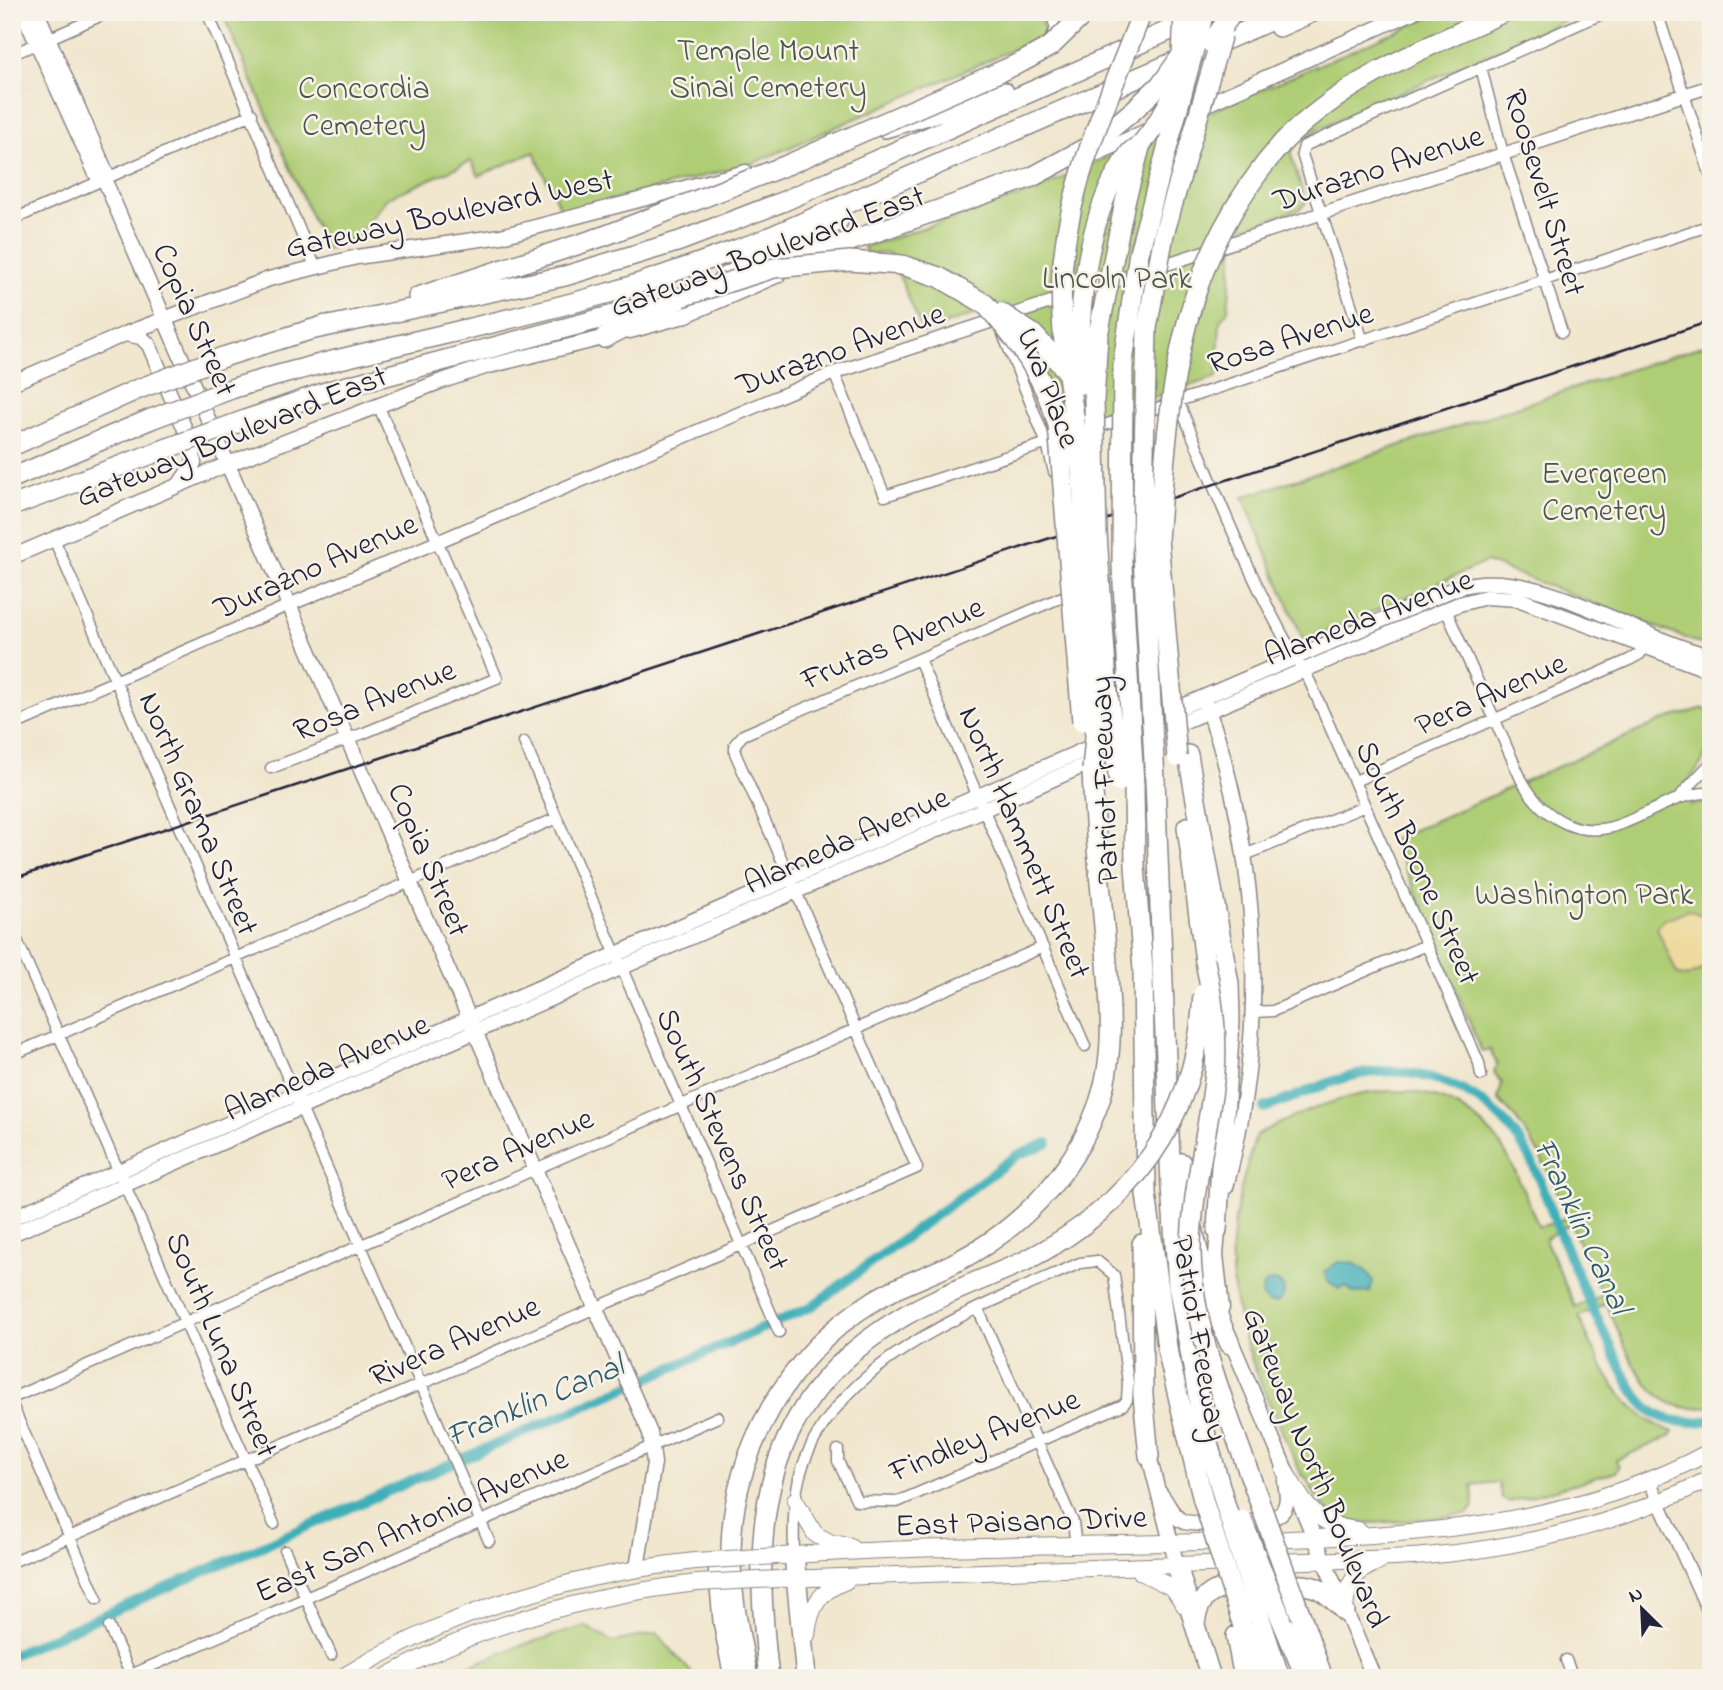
<svg xmlns="http://www.w3.org/2000/svg" width="1723" height="1690" viewBox="0 0 1723 1690" font-family="'Indie Flower',sans-serif">
<rect width="100%" height="100%" fill="#f7f3e8"/>
<filter id="ink" filterUnits="userSpaceOnUse"><feTurbulence type="fractalNoise" baseFrequency=".0143" numOctaves="2"/><feDisplacementMap in="SourceGraphic" scale="14" xChannelSelector="R" yChannelSelector="G"/><feConvolveMatrix kernelMatrix="1 2 1 2 8 2 1 2 1" color-interpolation-filters="sRGB"/></filter>
<filter id="wash" filterUnits="userSpaceOnUse"><feTurbulence type="fractalNoise" baseFrequency=".00686" numOctaves="4" result="noise"/><feDisplacementMap in="SourceGraphic" scale="28" xChannelSelector="R" yChannelSelector="G"/><feGaussianBlur stdDeviation="1.57" result="paint"/><feColorMatrix in="noise" values="0 0 0 0 0 0 0 0 0 0 0 0 0 0 0 0 0 1.4 0 .05"/><feComposite in="paint" operator="in"/></filter>
<g filter="url(#wash)">
<rect width="100%" height="100%" fill="#f1e6ce"/>
<path fill="#afcd74" stroke="#687858" stroke-width="2" fill-rule="evenodd" d="M222 12H1037L1045 31 1042 37 754 163 562 213 534 152 479 176 471 161 387 198 357 237 326 250Z
M1441 12H1584L1302 136 1292 151V158L1306 203 1298 210 1235 230 1228 310 1220 321 1217 377 1056 429 1005 304 923 332 890 254 866 253 864 247 1033 192 1119 151Z
M1711 343V648L1486 562 1304 642 1243 497Z
M1704 708 1709 711C1710 749 1709 759 1683 787L1691 805 1711 803V1406C1647 1422 1627 1348 1606 1303L1579 1316C1599 1364 1621 1415 1674 1432L1671 1436 1616 1460 1619 1466 1616 1472 1510 1502 1502 1499 1498 1482 1472 1485 1474 1507 1467 1514C1442 1516 1357 1530 1338 1518 1322 1507 1314 1495 1306 1477L1302 1476C1270 1403 1227 1327 1232 1244 1235 1207 1245 1170 1256 1135 1332 1095 1425 1060 1493 1135 1511 1155 1528 1202 1539 1227 1550 1223 1559 1224 1567 1215 1549 1171 1532 1133 1498 1099L1502 1083 1494 1072 1497 1064 1490 1049 1482 1052 1393 839 1666 719ZM1566 1226 1572 1227 1602 1295 1575 1307 1545 1239Z
M585 1626 613 1642 657 1633 696 1678H441L513 1648Z"/>
<path fill="#eeda9e" stroke="#887e6c" stroke-width="2" d="M1688 910 1711 918V966L1686 977 1677 974 1657 928 1663 920Z"/>
<path fill="#3eafb9" stroke="#30687a" stroke-width="2" d="M1089 12H1141C1123 18 1104 29 1089 12Z
M1338 1262C1354 1261 1366 1267 1373 1281L1370 1292 1354 1293 1345 1286 1339 1289 1328 1281 1324 1272Z
M1262 1292a11 11 0 1 1 22 0a11 11 0 1 1-22 0Z"/>
<g fill="none" stroke-linecap="round" stroke-linejoin="round">
<path stroke="#3eafb9" stroke-width="10" d="M1264 1108C1300 1097 1336 1075 1375 1072 1422 1067 1477 1090 1508 1126 1534 1155 1545 1195 1559 1231 1575 1270 1592 1309 1611 1347 1621 1368 1632 1395 1650 1410 1668 1424 1690 1424 1711 1420
M12 1655 811 1307 1017 1155 1048 1143"/>
</g>
</g>
<g filter="url(#ink)">
<g fill="none" stroke-linecap="round" stroke-linejoin="round">
<g stroke="#8a8484" stroke-width="13">
<path id="minor" d="M207 12 315 266
M1657 12 1711 177
M1051 38 1056 29 1051 12
M48 39 109 12
M12 54 37 44
M1481 67 1503 154 1562 332
M12 220 252 114
M1003 334 1047 444 1054 472
M1363 341 1302 154 1304 146 1606 12
M834 373 885 496 1063 438
M1178 401C1218 496 1255 595 1310 682L1479 1063 1481 1075
M1142 413 1711 225
M1092 429 1126 418
M54 539 489 1541
M1446 610 1521 779C1532 799 1545 814 1567 824 1620 847 1659 791 1711 793
M919 659 1085 1046
M12 726 289 605
M524 742 779 1332
M271 768 364 733 497 678 378 405
M1355 781 1629 660 1640 654 1646 642
M1682 794 1711 763
M1245 855 1365 806
M12 929 274 1524
M1254 1012 1273 1011 1426 945
M12 1055 557 818
M978 1309 1073 1522 1076 1547
M12 1398 1043 947
M12 1405 97 1599
M285 1551 331 1655
M794 1555C793 1521 793 1487 807 1455 851 1352 985 1305 1080 1263L1097 1261 1114 1275 1128 1383 1127 1400 1123 1405 897 1502 857 1501 838 1461V1450
M12 1562 917 1168 735 753V744L743 735 1062 597
M109 1627 132 1678
M1566 1660 1573 1678
M124 1678 718 1417"/>
</g>
<g stroke="#8a8484" stroke-width="15">
<path id="tertiary" d="M289 605 834 373 1711 86
M1649 1480 1711 1617"/>
</g>
<g stroke="#8a8484" stroke-width="17">
<path id="secondary" d="M23 12 96 174 105 181
M37 12 105 170V181L134 249 650 1433 654 1463 637 1568
M1171 120 1413 12
M1082 160 1149 130
M630 331 684 316 778 275
M125 334 141 337 149 345 193 448 194 463 181 482
M12 383 125 334 269 279 357 257 501 236 746 172
M12 557 228 464 439 382 485 367 611 336
M1205 704C1218 733 1226 766 1233 796 1262 926 1260 1058 1226 1187
M1123 732 1456 588C1533 562 1634 639 1711 656
M1145 738 1459 604 1486 597 1518 599 1711 671
M12 1218 1102 742
M1219 1220 1216 1255 1222 1308
M12 1234 1124 748
M1228 1334 1374 1678
M1149 1456 1177 1566
M1158 1491C1168 1501 1171 1516 1184 1522 1201 1525 1269 1526 1281 1513 1289 1505 1287 1493 1285 1482"/>
</g>
<g stroke="#8a8484" stroke-width="18">
<path id="primary" d="M1284 1470C1305 1504 1314 1526 1358 1530
M795 1500 815 1534 831 1543 850 1546
M782 1556C932 1545 1087 1546 1237 1541 1401 1535 1562 1532 1711 1451
M1270 1562C1322 1560 1373 1560 1425 1556 1522 1548 1623 1523 1711 1478
M1141 1572 1173 1588 1185 1606
M784 1579 1234 1563
M1345 1612C1346 1585 1353 1571 1379 1562
M807 1635C810 1607 819 1591 846 1581
M341 1678C449 1611 569 1575 695 1561
M384 1678C482 1623 587 1596 697 1583"/>
</g>
<g stroke="#8a8484" stroke-width="22">
<path id="motorway" d="M1279 27 1313 12
M885 128 1004 92
M1283 142C1347 78 1423 49 1504 12
M788 263 1032 177 1093 144 1135 109
M902 265 939 277 985 304
M724 278 838 221
M418 297 604 236
M315 329 565 276 680 241 782 202 1195 19
M604 338 697 291
M223 357 326 325
M234 388C359 350 487 328 612 292 661 277 710 259 758 242L1290 12
M248 419 329 391 648 306
M12 446 136 390
M12 478 151 419
M12 506 168 448
M1188 755 1229 984 1230 1020 1217 1230
M1155 780 1171 1186 1178 1285 1204 1428 1223 1497
M1134 785 1135 866 1143 970 1146 1194 1168 1354 1203 1500
M1187 827 1205 961
M1181 1163C1191 1226 1203 1286 1230 1344
M1142 1244 1143 1396 1149 1456
M794 1555 806 1678
M718 1564 723 1621 734 1678
M1177 1566 1211 1678
M1276 1585C1313 1584 1320 1584 1345 1612
M1280 1616 1306 1678
M1301 1616 1323 1678
M1261 1621 1280 1678
M1195 1623C1199 1592 1217 1587 1245 1586
M1242 1623 1260 1678
M1236 1636 1244 1678
M748 1678C740 1636 730 1593 731 1550 732 1452 789 1353 872 1302 896 1286 924 1278 950 1265 1016 1233 1071 1178 1097 1108 1118 1054 1109 993 1105 937 1100 882 1094 826 1092 770
M769 1678C751 1524 757 1403 904 1316 942 1294 985 1279 1025 1261"/>
</g>
<use href="#minor" stroke="#fff" stroke-width="10"/>
<use href="#tertiary" stroke="#fff" stroke-width="12"/>
<use href="#secondary" stroke="#fff" stroke-width="14"/>
<use href="#primary" stroke="#fff" stroke-width="16"/>
<use href="#motorway" stroke="#fff" stroke-width="19"/>
<path stroke="#22223b" stroke-width="2.5" d="M12 879 1711 321"/>
<g stroke="#8a8484" stroke-width="18" stroke-linecap="butt">
<path id="primary-bridge" d="M695 1561 778 1556
M697 1583 779 1579"/>
</g>
<g stroke="#8a8484" stroke-width="22" stroke-linecap="butt">
<path id="motorway-bridge" d="M1211 43 1233 12
M1182 56 1184 12
M1135 109 1163 82 1188 46
M604 236 787 165 1022 62 1051 46 1086 12
M681 297 774 268 850 261 902 265
M985 304C1019 342 1044 376 1058 425L1082 721
M1001 313 1033 334 1067 371
M1081 384C1076 315 1086 211 1129 154 1132 149 1137 148 1141 144 1155 129 1166 107 1177 90
M136 390 223 357
M151 419 234 388
M168 448 248 419
M1157 528 1177 757
M1158 540C1170 388 1177 263 1283 142
M1092 770 1095 736C1091 651 1088 565 1082 481 1076 405 1054 331 1064 254 1073 170 1113 90 1142 12
M1155 780 1142 537 1147 328 1164 234 1222 34
M1119 782 1107 684 1097 534 1094 400 1098 335 1125 202 1141 144
M1134 785 1122 565 1123 362 1139 252 1204 12
M1205 961C1213 998 1218 1034 1215 1072 1209 1132 1191 1190 1191 1251 1192 1320 1218 1387 1241 1451 1261 1506 1281 1561 1301 1616
M1025 1261C1134 1205 1197 1119 1203 994
M1223 1497 1261 1621
M1203 1500 1242 1623
M1242 1520 1280 1616"/>
</g>
<use href="#primary-bridge" stroke="#fff" stroke-width="16"/>
<use href="#motorway-bridge" stroke="#fff" stroke-width="19"/>
</g>
</g>
<g text-anchor="middle" stroke-width="5" stroke-linejoin="round" paint-order="stroke">
<g font-size="32" fill="#4c554c" stroke="#f7f3e8">
<text x="768" y="60">Temple Mount<tspan x="768" dy="37">Sinai Cemetery</tspan></text>
<text x="364" y="98">Concordia<tspan x="364" dy="37">Cemetery</tspan></text>
<text x="1117" y="288">Lincoln Park</text>
<text x="1604" y="483">Evergreen<tspan x="1604" dy="37">Cemetery</tspan></text>
<text x="1584" y="904">Washington Park</text>
</g>
<g font-size="32" fill="#22223b" stroke="#f7f3e8">
<text transform="translate(1378 167) rotate(-18)" y="11">Durazno Avenue</text>
<text transform="translate(1546 192) rotate(73)" y="11">Roosevelt Street</text>
<text transform="translate(449 212) rotate(-12)" y="11">Gateway Boulevard West</text>
<text transform="translate(767 250) rotate(-20)" y="11">Gateway Boulevard East</text>
<text transform="translate(196 319) rotate(66)" y="11">Copia Street</text>
<text transform="translate(1290 337) rotate(-18)" y="11">Rosa Avenue</text>
<text transform="translate(840 348) rotate(-20)" y="11">Durazno Avenue</text>
<text transform="translate(1050 387) rotate(69)" y="11">Uva Place</text>
<text transform="translate(231 435) rotate(-22)" y="11">Gateway Boulevard East</text>
<text transform="translate(315 565) rotate(-24)" y="11">Durazno Avenue</text>
<text transform="translate(1368 616) rotate(-21)" y="11">Alameda Avenue</text>
<text transform="translate(892 642) rotate(-23)" y="11">Frutas Avenue</text>
<text transform="translate(1490 693) rotate(-24)" y="11">Pera Avenue</text>
<text transform="translate(374 699) rotate(-22)" y="11">Rosa Avenue</text>
<text transform="translate(1103 780) rotate(-92)" y="11">Patriot Freeway</text>
<text transform="translate(200 813) rotate(67)" y="11">North Grama Street</text>
<text transform="translate(846 839) rotate(-24)" y="11">Alameda Avenue</text>
<text transform="translate(1026 842) rotate(67)" y="11">North Hammett Street</text>
<text transform="translate(430 859) rotate(67)" y="11">Copia Street</text>
<text transform="translate(1419 862) rotate(66)" y="11">South Boone Street</text>
<text transform="translate(326 1066) rotate(-24)" y="11">Alameda Avenue</text>
<text transform="translate(724 1139) rotate(66)" y="11">South Stevens Street</text>
<text transform="translate(517 1148) rotate(-24)" y="11">Pera Avenue</text>
<text transform="translate(1201 1338) rotate(80)" y="11">Patriot Freeway</text>
<text transform="translate(454 1340) rotate(-24)" y="11">Rivera Avenue</text>
<text transform="translate(223 1344) rotate(67)" y="11">South Luna Street</text>
<text transform="translate(984 1434) rotate(-22)" y="11">Findley Avenue</text>
<text transform="translate(1317 1467) rotate(68)" y="11">Gateway North Boulevard</text>
<text transform="translate(1021 1520) rotate(-2)" y="11">East Paisano Drive</text>
<text transform="translate(411 1524) rotate(-24)" y="11">East San Antonio Avenue</text>
</g>
<g font-size="33" font-style="italic" fill="#2d5a6d" stroke="#f7f3e8">
<text transform="translate(1584 1225) rotate(65)" y="12">Franklin Canal</text>
<text transform="translate(534 1399) rotate(-23)" y="12">Franklin Canal</text>
</g>
</g>
<rect width="1723" height="1690" fill="none" stroke="#f7f3e8" stroke-width="42"/>
<g transform="translate(1642 1609) rotate(336)" stroke="#f7f3e8" stroke-width="5" paint-order="stroke">
<path d="M0-5L12 26L0 18L-12 26Z" fill="#22223b"/>
<text y="-10" font-size="19" font-weight="bold" text-anchor="middle" fill="#22223b">N</text>
</g>
</svg>
